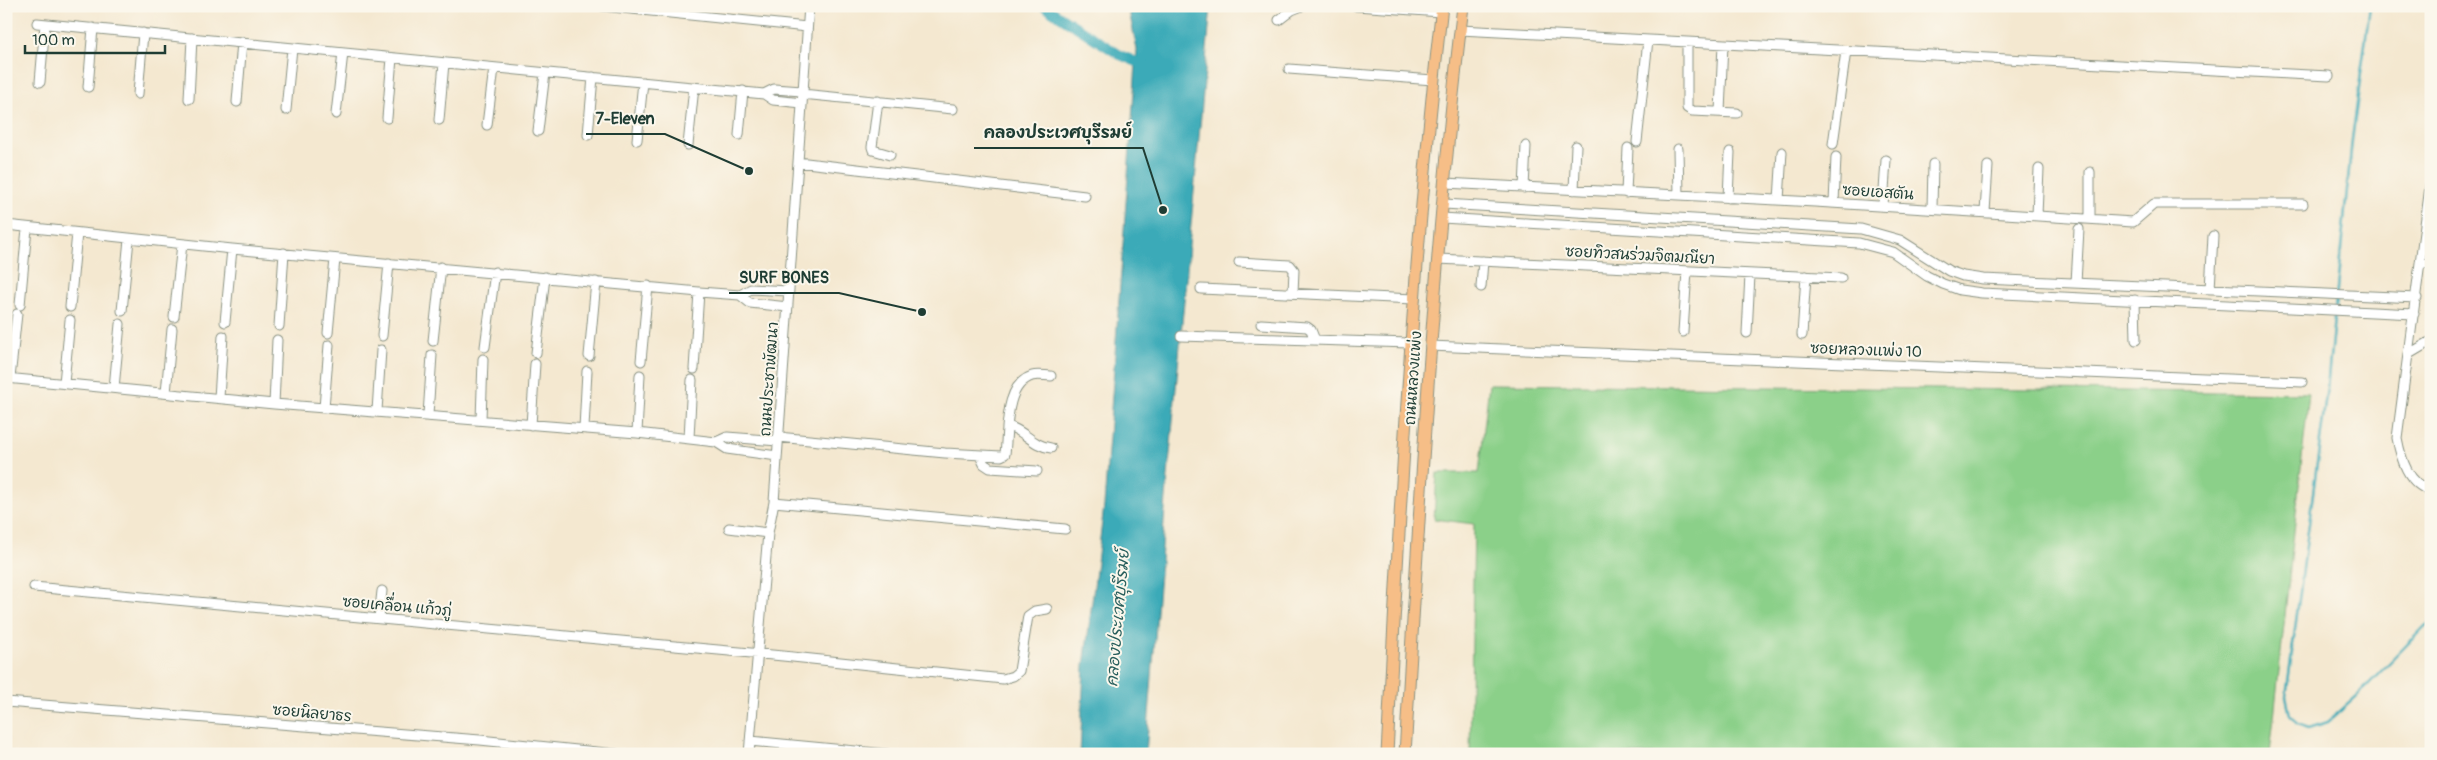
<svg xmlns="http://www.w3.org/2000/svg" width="2437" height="760" viewBox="0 0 2437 760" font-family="Pangolin,'Playpen Sans Thai',sans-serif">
<rect width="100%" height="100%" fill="#fbf7ec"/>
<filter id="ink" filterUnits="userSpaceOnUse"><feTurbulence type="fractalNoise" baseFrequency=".02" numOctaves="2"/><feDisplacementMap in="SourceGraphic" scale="10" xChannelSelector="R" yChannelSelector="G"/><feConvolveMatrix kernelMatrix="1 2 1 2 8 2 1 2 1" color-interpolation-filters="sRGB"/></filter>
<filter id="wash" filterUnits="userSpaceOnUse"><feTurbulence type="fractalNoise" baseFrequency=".0096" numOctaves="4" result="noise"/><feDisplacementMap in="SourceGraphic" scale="20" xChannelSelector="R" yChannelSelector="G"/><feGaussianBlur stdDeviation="1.12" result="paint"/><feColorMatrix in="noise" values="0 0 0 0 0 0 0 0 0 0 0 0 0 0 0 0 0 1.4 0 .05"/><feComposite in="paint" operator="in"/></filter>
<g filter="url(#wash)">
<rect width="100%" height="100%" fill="#f4e8d0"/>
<path fill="#8bd089" stroke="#55865e" d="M1489 384 2309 393 2270 754H1470L1474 524 1434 519 1437 473H1479Z"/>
<path fill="#3aaab8" stroke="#2c7476" d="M1128 6H1211L1165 509 1146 754H1080L1084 666 1104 506 1137 50Z"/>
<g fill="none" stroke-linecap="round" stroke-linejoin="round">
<path stroke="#3aaab8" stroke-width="2.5" d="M2370 6 2352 140 2327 388 2286 697 2290 715 2297 724 2309 728 2328 722 2357 696 2431 620"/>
<path stroke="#3aaab8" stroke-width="10" d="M1044 6 1120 55 1149 67"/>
</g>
</g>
<g filter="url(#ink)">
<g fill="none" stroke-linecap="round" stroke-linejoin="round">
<g stroke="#8a9282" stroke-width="11">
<path id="minor" d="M602 6 807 27
M1356 6 1441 12
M1279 20 1292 10 1302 6
M37 23 764 94 774 89 802 91
M1460 30 2329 76
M1687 42V108L1692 111 1737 113
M1289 69 1433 80
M40 82 45 24
M88 87 93 28
M138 94 143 33
M764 94 773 100 802 103
M802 94 953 109
M189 99 192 38
M878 101 872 147 873 150 890 155
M237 102 242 42
M286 110 292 48
M1720 112 1723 44
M336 114 343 53
M387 118 392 58
M439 120 444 63
M487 125 494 68
M538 131 545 73
M588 135 593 77
M739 135 743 91
M637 140 643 82
M1637 142 1648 40
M1833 144 1846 51
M688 145 694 87
M1678 149 1679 195
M798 162 1085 196
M2431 179 2397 438C2401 459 2408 484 2431 491
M1445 183 1815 202 2133 222 2154 204H2303
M1524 188 1526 146
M1574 190 1576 146
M1626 193 1628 148
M1728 198 1730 152
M1779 200 1782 152
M1834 203 1836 157
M1444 204 1861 229 1900 240 1949 271 1963 276 1983 279 2417 298
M1883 206 1886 160
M1932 209 1933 164
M1985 212 1988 166
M2037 215 2039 169
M1442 218 1859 243 1893 252 1927 276 1943 284 1960 290 1982 293 2414 314
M2090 219V172
M6 225 232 249 699 292 740 295 751 289 788 291
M1438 259 1841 278
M1239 262 1290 265 1294 270 1293 293
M2421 262 2431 265
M2076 283 2079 229
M1481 287 1483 261
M1201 289 1414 299
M2210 289 2213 236
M740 295 750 303 788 307
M2135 300 2136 340
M20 305 27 228
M70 307 77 233
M122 311 129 239
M174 317 182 244
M225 322 232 249
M1261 324 1307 327 1311 330 1315 340
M279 326 284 253
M1683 332 1687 271
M328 333 335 259
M1747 333 1750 275
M1802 335 1806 276
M382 336 389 263
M1181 336 1410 343
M433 341 441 267
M1430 346 2302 382
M485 347 495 272
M536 353 545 277
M2409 354 2431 341
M589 356 596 282
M641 361 648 286
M694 369 699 292
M6 378 274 404 637 433 716 442 727 449 777 456
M10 378 17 314
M64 383 70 320
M114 388 120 324
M166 393 172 329
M219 398 223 336
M274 404 277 340
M324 408 329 345
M377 411 381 350
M428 415 432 355
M481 420 483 359
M531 425 535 364
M1008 426C1025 431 1033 446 1051 448
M584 428 587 371
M637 433 640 375
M778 437 945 453 1001 456 1005 454C1008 431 1004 385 1032 376 1038 374 1045 376 1051 376
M689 438 692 380
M716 442 727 437 778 441
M980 456 984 464 990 468 1037 471
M774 502 1065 529
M729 528 768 533
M34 587 783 656 1003 679 1013 676 1019 671 1028 616 1035 611 1047 609
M379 618 382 591
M6 702 480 740 616 754
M750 741 887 754
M749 754 768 533 774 502 809 6"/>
</g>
<g stroke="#8a9282" stroke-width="13">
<path id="major" d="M1387 754C1400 504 1413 255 1442 6
M1405 754C1420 504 1433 255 1463 6"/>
</g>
<use href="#minor" stroke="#fff" stroke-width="9"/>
<use href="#major" stroke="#f6be87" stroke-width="11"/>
</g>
</g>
<g text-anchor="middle" stroke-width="4" stroke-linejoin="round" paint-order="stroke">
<g font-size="15" fill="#1f3d34" stroke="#fbf7ec">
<text transform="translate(1878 192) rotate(4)" y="5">ซอยเอสตัน</text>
<text transform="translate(1640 255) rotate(3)" y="5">ซอยทิวสนร่วมจิตมณียา</text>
<text transform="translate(1866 350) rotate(2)" y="5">ซอยหลวงแพ่ง 10</text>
<text transform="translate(1413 378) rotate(-86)" y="5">ถนนหลวงแพ่ง</text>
<text transform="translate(769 379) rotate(-86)" y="5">ถนนประชาพัฒนา</text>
<text transform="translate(397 606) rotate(5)" y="5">ซอยเคลื่อน แก้วภู่</text>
<text transform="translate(312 713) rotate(5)" y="5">ซอยนิลยาธร</text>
</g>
<g font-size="16" font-style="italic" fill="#275e5c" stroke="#fbf7ec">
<text transform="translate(1117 618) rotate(-85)" y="6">คลองประเวศบุรีรมย์</text>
</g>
</g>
<path fill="none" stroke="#1f3d34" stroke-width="2" d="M749 171L665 134H586M1163 210L1143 148H974M922 312L839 293H729"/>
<g fill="#1f3d34" stroke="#fbf7ec" stroke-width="2">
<circle cx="749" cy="171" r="5"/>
<circle cx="1163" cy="210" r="5"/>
<circle cx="922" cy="312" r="5"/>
</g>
<g font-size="16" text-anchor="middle" font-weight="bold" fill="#1f3d34" stroke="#fbf7ec" stroke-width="4" stroke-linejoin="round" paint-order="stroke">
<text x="625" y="124">7-Eleven</text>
<text x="1058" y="138">คลองประเวศบุรีรมย์</text>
<text x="784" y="283">SURF BONES</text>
</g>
<rect width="2437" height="760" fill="none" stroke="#fbf7ec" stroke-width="25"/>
<path d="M25 45v8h140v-8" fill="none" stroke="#1f3d34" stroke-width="2.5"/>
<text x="32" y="45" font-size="15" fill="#1f3d34" stroke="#fbf7ec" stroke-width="4" paint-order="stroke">100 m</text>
</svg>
